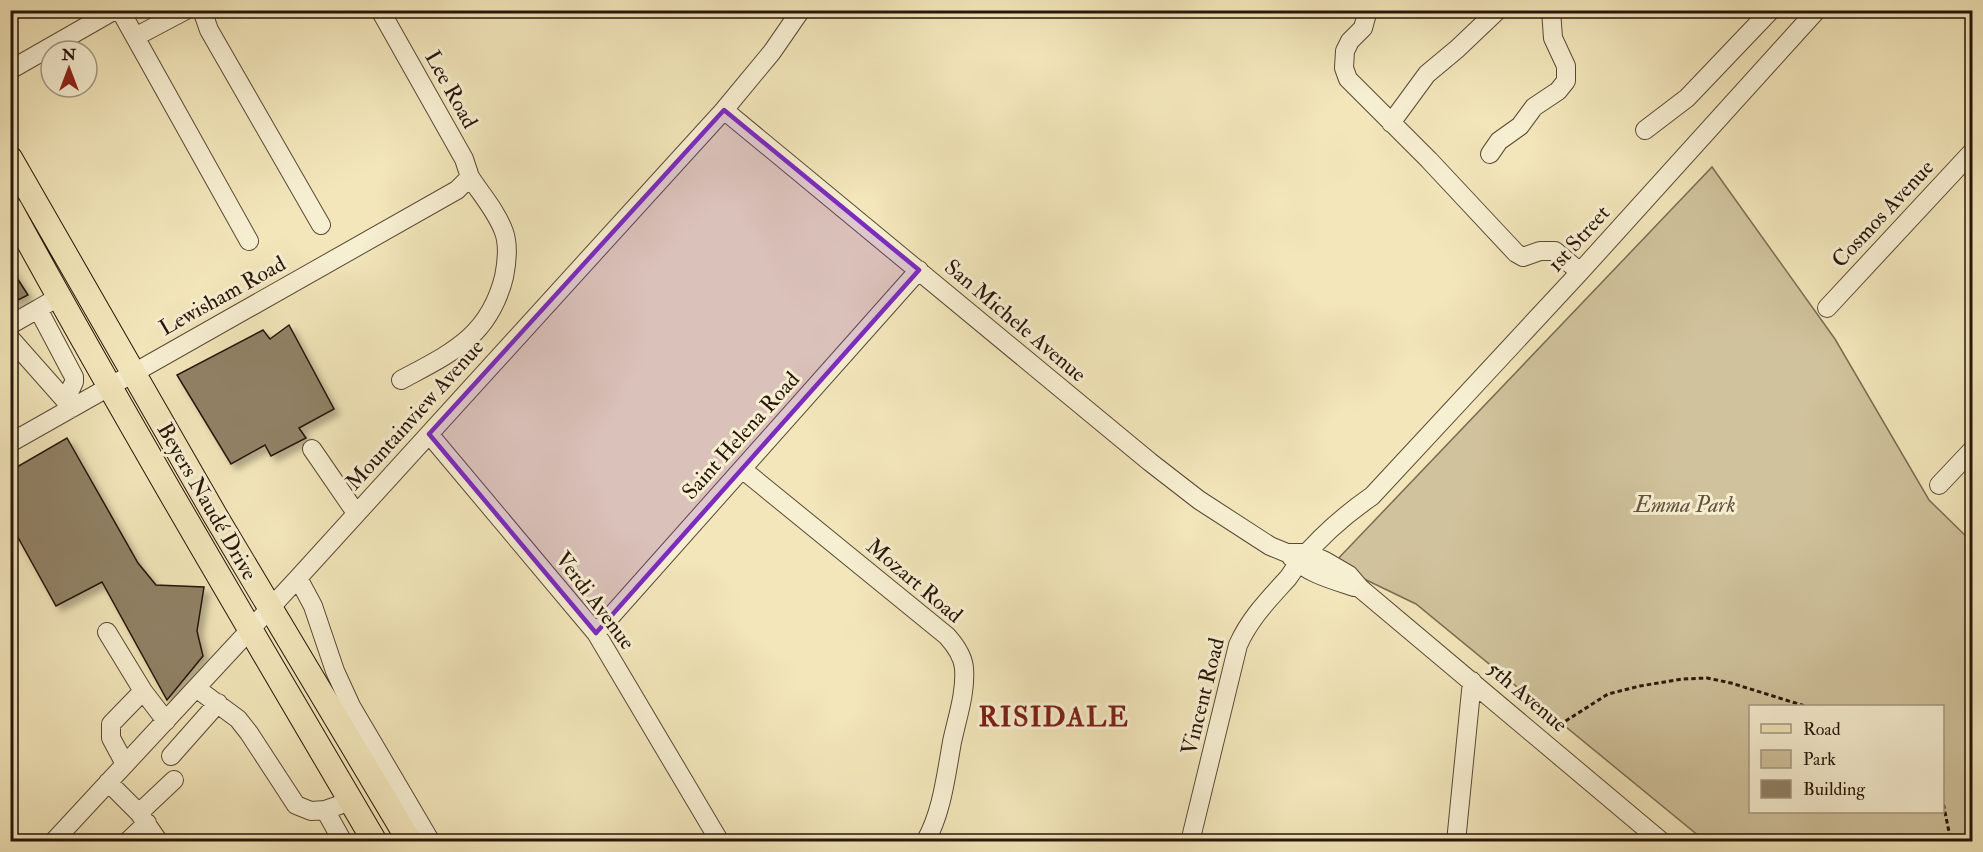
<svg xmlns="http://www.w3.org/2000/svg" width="1983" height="852" viewBox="0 0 1983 852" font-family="'IM FELL Double Pica',serif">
<defs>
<filter id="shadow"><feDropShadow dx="5.5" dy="5.5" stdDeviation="3" flood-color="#0004"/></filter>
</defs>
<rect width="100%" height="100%" fill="#f2e6ba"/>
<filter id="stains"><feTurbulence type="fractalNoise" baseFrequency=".00333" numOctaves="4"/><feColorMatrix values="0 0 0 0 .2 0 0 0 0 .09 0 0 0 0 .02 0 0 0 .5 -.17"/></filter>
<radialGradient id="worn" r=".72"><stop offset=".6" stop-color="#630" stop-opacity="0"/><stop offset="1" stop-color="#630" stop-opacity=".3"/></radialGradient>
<path fill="#d0c29c" stroke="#7c6c53" stroke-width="1.5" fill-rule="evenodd" d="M1712 167 1835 339 1929 500 1972 542V841H1705L1416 604 1333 564ZM1750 706H1942V812H1750Z"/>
<path fill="#918266" stroke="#28150a" stroke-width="1.5" filter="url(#shadow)" d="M10 267 28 295 10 304Z
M289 325 334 409 299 428 306 438 271 456 265 445 231 464 177 375 263 330 270 339Z
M67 438 138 563 156 585 204 587 197 631 203 656 167 700 102 582 56 606 10 523V471Z"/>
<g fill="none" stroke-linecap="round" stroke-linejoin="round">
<g stroke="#5a4936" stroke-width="20">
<path id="minor" d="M120 10 249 241
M202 10 209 30 321 225
M1368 10 1363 28 1350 41 1345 51 1344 68 1348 79 1429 160 1516 253 1523 257 1540 251H1555L1580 272
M135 37 186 10
M10 70 115 10
M724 110 1150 462 1199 500 1270 546 1287 553H1307L1325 561 1349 575 1361 589 1662 842
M1391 123 1427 74 1457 49 1498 10
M1645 130 1687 98 1771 10
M1490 154 1499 141 1520 126 1534 107 1558 91 1566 81V66L1553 38 1551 10
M60 296 38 309 74 377V382L65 401
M1827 308 1972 152
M10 325 38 309
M10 338 72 408
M401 380C451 353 489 337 504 277 507 262 509 246 504 232 497 212 481 194 470 177
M429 434 596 633 720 842
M10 443 457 190 470 177 464 159 380 10
M312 449 356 513
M742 469 947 636C955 645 963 656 964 668 966 693 957 718 952 742 946 775 942 813 925 842
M1939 485 1972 450
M1291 557C1307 573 1333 580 1354 587
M298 578 313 606 335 671 351 706 431 842
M107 632 143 691 166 721
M596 633 919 270
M196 688 238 719 249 733 296 805 311 811 325 810 351 801
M171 756 218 703
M125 764 111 738V724L143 691
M108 782 139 813 159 842
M325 810 343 842
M139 813 174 780
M53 842 298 578 724 110 772 52 801 10
M127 842 147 823
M1190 842 1238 645C1250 618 1269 599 1288 578 1292 573 1295 567 1299 562 1319 538 1346 514 1372 496L1580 272 1817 10
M1456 842 1472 681"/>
</g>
<g stroke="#28150a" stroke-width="26">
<path id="major" d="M10 158 216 517 410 842
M10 208C127 422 251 631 375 842"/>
</g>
<path stroke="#28150a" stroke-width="3" stroke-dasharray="4.5 3" stroke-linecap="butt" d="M1553 729 1608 694 1640 686 1682 679 1707 678 1731 683 1805 706
M1942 797 1951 842"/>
<use href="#minor" stroke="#f7efd2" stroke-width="18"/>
<use href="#major" stroke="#f2e6ba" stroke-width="24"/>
</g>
<path fill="#7b2cbf" fill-opacity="0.2" stroke="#7b2cbf" stroke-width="4.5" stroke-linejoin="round" d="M724 110 919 270 596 633 429 434Z"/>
<g text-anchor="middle" stroke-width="6" stroke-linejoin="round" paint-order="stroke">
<g font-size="22" fill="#28150a" stroke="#f7efd2">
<text transform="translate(452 89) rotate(61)" y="8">Lee Road</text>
<text transform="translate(1882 213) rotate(-47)" y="8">Cosmos Avenue</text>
<text transform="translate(1578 238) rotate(-48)" y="8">1st Street</text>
<text transform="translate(222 295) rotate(-29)" y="8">Lewisham Road</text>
<text transform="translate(1016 320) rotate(40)" y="8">San Michele Avenue</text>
<text transform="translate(414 414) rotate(-48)" y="8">Mountainview Avenue</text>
<text transform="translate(740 435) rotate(-48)" y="8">Saint Helena Road</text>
<text transform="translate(208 501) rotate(60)" y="8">Beyers Naudé Drive</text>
<text transform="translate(915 580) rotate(40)" y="8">Mozart Road</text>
<text transform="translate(596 600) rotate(53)" y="8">Verdi Avenue</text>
<text transform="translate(1202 696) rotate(-76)" y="8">Vincent Road</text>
<text transform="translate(1528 696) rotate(40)" y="8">5th Avenue</text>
</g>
<g font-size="22" font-style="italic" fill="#63523d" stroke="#f7efd2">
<text x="1685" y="512">Emma Park</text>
</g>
<g font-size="28" font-weight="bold" letter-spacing="1.5" fill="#7a1f14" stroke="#f7efd2">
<text x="1054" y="726">RISIDALE</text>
</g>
</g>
<rect width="1983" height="852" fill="none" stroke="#f2e6ba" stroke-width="36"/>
<rect x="12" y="12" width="1959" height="828" fill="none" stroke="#28150a" stroke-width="3"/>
<rect x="18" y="18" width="1947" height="816" fill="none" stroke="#28150a" stroke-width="1.5"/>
<rect x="1749" y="705" width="195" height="108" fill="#f7efd2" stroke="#a49882" stroke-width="1.5"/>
<rect x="1761" y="724" width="30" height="9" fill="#f2e6ba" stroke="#a49882" stroke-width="1.5"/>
<text x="1803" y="735" font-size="18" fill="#28150a">Road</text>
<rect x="1761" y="750" width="30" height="18" fill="#d0c29c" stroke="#a49882" stroke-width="1.5"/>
<text x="1803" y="765" font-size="18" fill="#28150a">Park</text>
<rect x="1761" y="780" width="30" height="18" fill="#918266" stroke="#a49882" stroke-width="1.5"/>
<text x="1803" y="795" font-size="18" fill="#28150a">Building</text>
<g transform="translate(69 69)"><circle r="28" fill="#f7efd2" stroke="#a49882" stroke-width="1.5"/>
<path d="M0-4.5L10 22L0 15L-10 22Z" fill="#8f2418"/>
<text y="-9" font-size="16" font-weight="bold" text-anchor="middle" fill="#28150a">N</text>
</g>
<rect width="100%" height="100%" filter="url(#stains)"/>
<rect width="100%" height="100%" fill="url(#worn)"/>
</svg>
